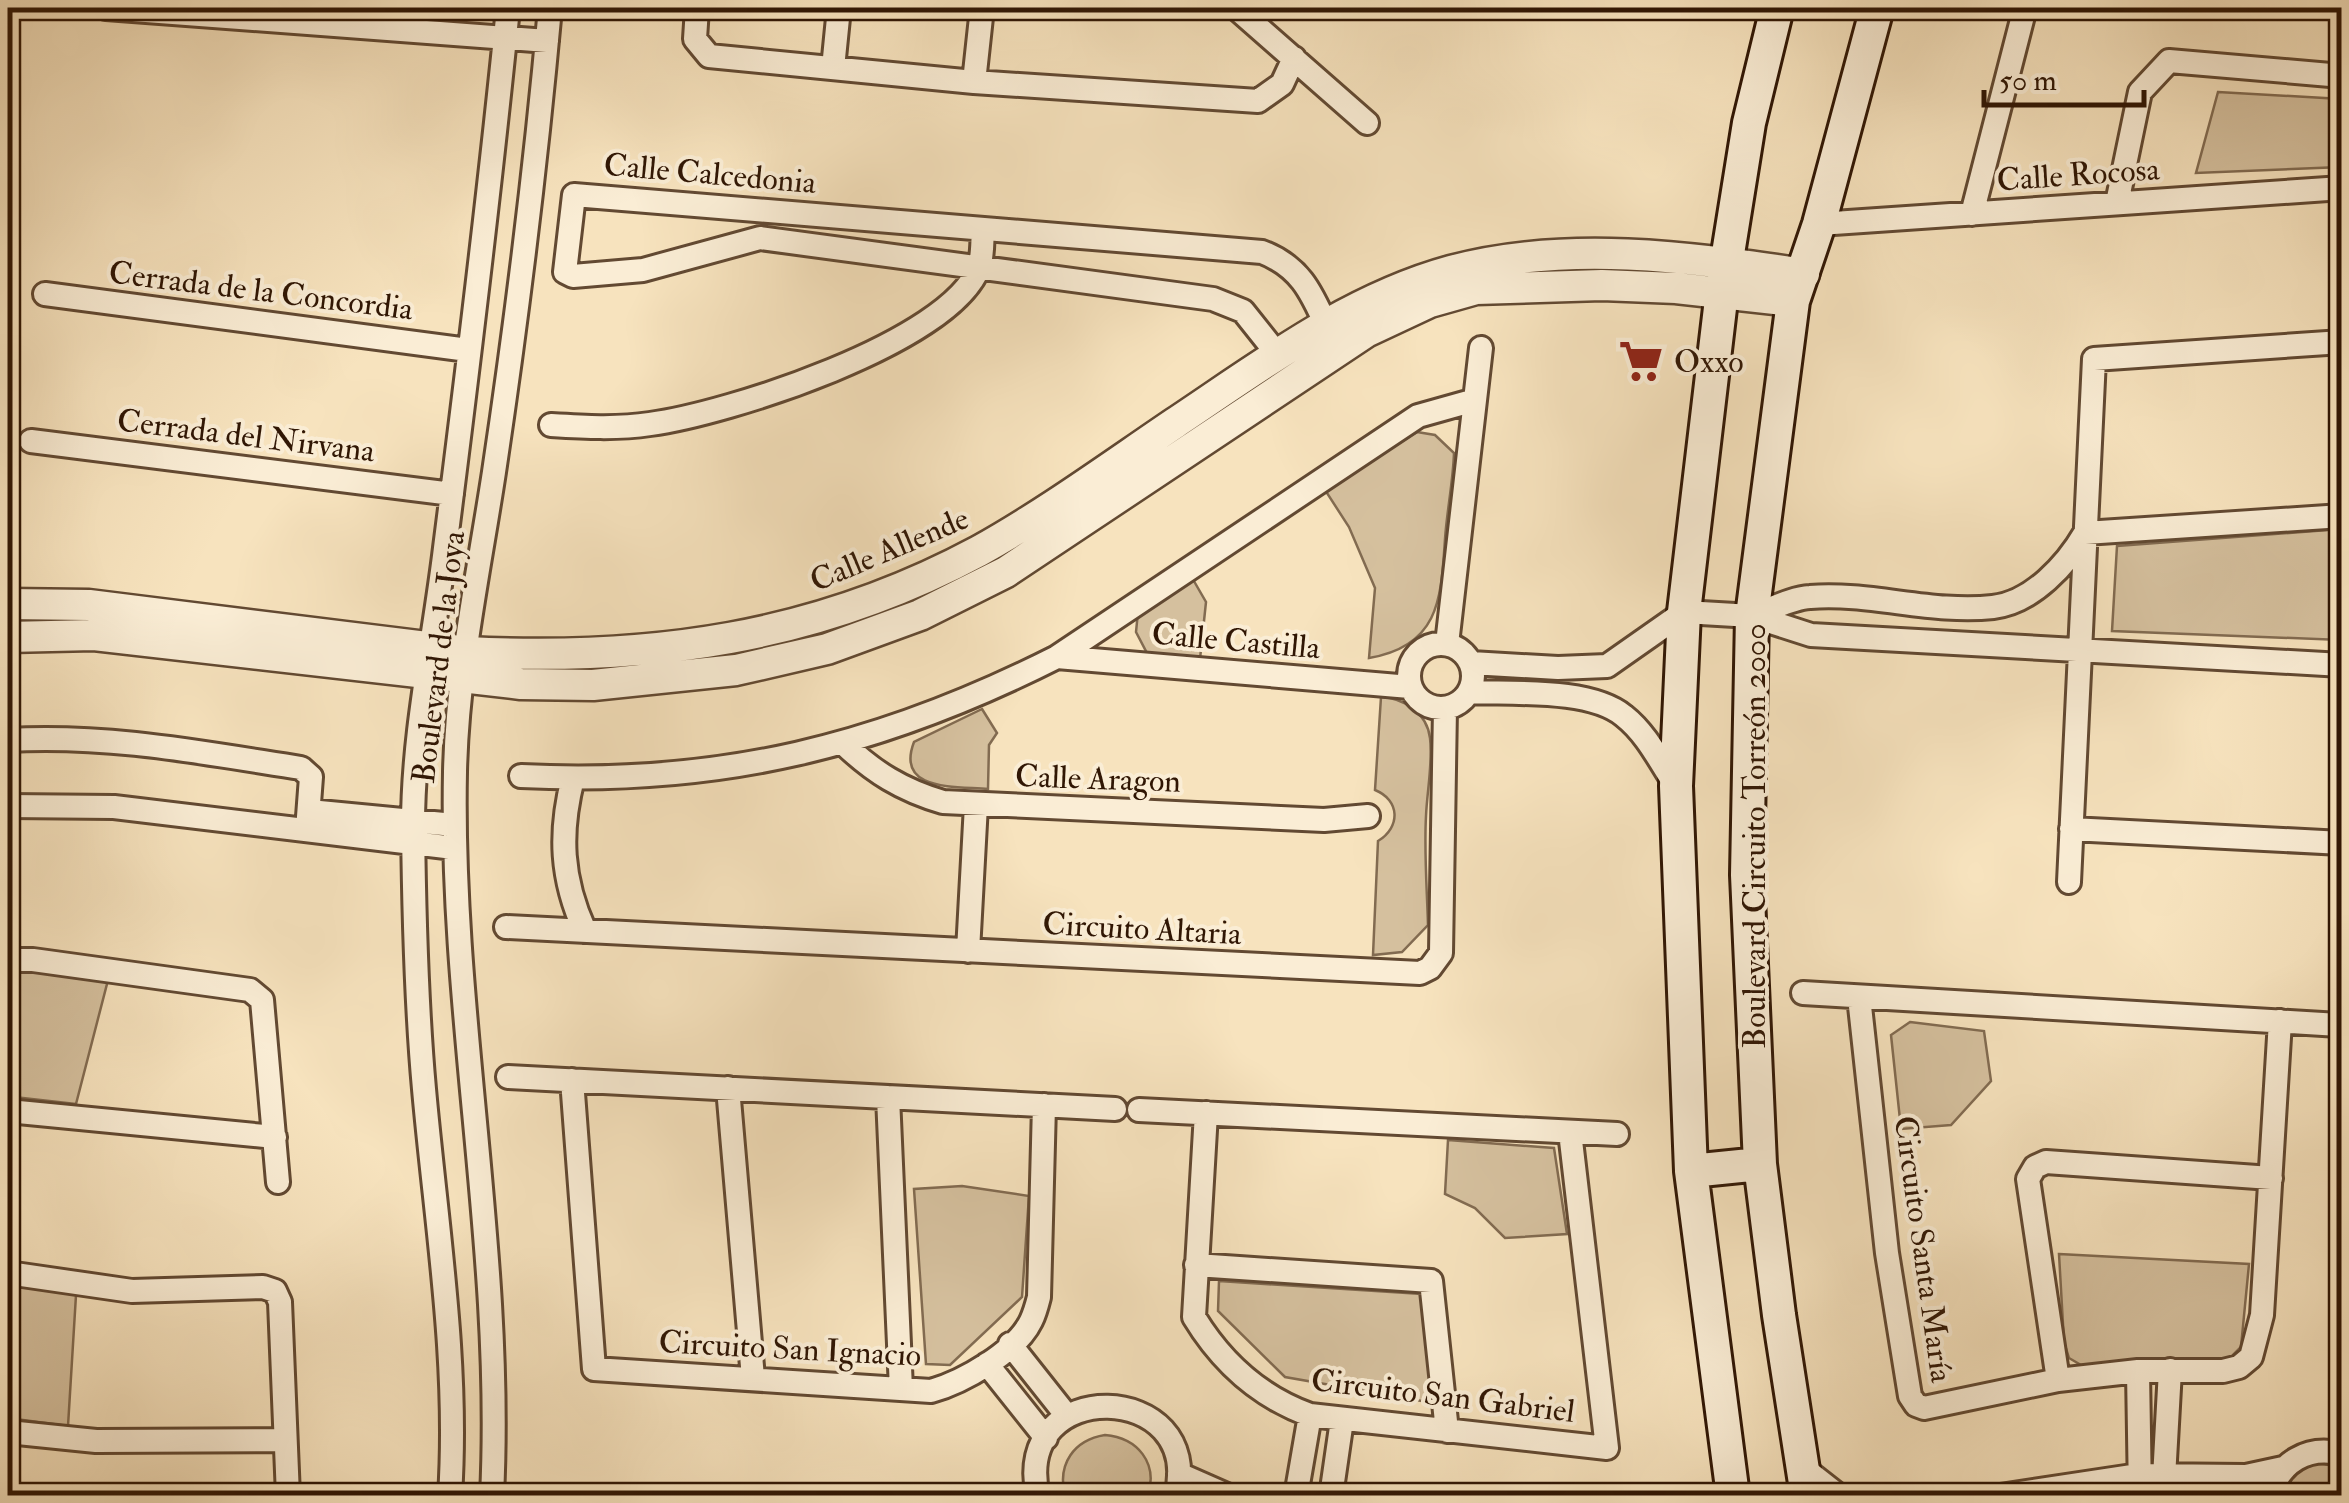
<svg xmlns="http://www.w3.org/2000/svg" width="2349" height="1503" viewBox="0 0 2349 1503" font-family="'IM FELL Double Pica',serif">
<rect width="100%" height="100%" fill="#f7e3be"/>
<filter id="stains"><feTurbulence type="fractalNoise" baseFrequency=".002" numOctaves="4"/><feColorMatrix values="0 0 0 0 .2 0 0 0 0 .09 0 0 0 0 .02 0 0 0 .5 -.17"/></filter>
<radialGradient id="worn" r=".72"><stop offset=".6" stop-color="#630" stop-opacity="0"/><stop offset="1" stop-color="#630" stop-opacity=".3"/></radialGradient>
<path fill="#d5c09e" stroke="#826b51" stroke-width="2.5" d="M2218 92 2341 99V167L2196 173Z
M1417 432 1435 435 1454 453C1453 482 1447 510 1445 539 1441 598 1440 646 1369 658L1375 588 1349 527 1325 490Z
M2341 529V640L2112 631 2117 546Z
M1191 576 1206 602 1200 659 1147 653 1136 632 1138 612Z
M1381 697C1404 698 1427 713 1430 738 1433 762 1427 791 1426 816 1424 852 1427 889 1428 925L1402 952 1373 955 1378 841C1401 827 1400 800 1375 790Z
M982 709 997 733 989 745 988 789C956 786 895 792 914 742Z
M8 969 108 980 76 1104 14 1097 8 1094Z
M1910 1022 1984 1031 1991 1081 1951 1125 1901 1129 1891 1035Z
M1448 1140 1554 1148 1567 1234 1505 1238 1475 1208 1445 1194Z
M962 1186 1029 1196 1022 1297 950 1365 926 1364 914 1189Z
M2059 1254 2249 1264 2241 1347 2225 1363 2081 1365 2069 1358 2064 1342Z
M1219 1281 1422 1294 1433 1403 1285 1377 1218 1311Z
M16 1285 76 1295 68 1426 8 1418V1300Z
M1105 1435C1138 1438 1158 1463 1148 1495H1065C1057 1464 1074 1440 1105 1435Z
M2317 1463 2341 1467V1495L2281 1496 2296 1472Z"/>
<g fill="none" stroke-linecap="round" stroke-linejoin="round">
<g stroke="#624932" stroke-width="28">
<path id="minor" d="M106 8 547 41
M697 8 695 39 709 56 974 82 1258 101 1282 84 1294 58
M1236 8 1367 123
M833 68 839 8
M974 82 982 8
M2117 203 2140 92 2169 61 2342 76
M1972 214 2025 8
M1819 224 2342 188
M45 294 468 350
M1278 355 1243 311 1213 299 760 238 643 270 573 276 565 272 574 195 1262 252C1299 266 1311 291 1326 325
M551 425C584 427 617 429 650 424 726 414 950 343 979 267 983 256 982 241 983 229
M31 441 452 494
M1752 616C1770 610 1791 598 1810 597 1870 592 1933 614 1993 607 2032 603 2067 564 2085 533L2342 516
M1409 676a32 32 0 1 1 64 0a32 32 0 1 1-64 0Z
M1447 644 1481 348
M1057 657 1410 687
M1471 663 1558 668 1607 666 1684 612 1752 616 1811 635 2342 665
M1469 692C1513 694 1590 688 1624 716 1647 734 1660 762 1676 786
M8 740C106 734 204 753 301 768L311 777 307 830
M843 743C873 772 902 790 943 802L1324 820 1368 816
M521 776C719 786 881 746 1057 657L1418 416 1475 400
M573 778C559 833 561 879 585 931
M8 806 114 807 454 848
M309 811 454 825
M2071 829 2342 843
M2069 882 2094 359 2342 342
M506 927 1420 973 1430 968 1441 953 1445 708
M968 951 976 805
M8 960H33L250 990 262 1000 278 1182
M1803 993 2339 1025
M1859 997 1887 1253 1910 1396 1916 1405 1924 1408 2058 1380 2138 1371H2223L2239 1367 2251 1357 2262 1315 2280 1021
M508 1077 1115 1109
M572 1080 594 1369 931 1391C963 1382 1016 1352 1031 1321 1035 1313 1037 1305 1039 1297L1044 1105
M728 1088 753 1378
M888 1097 901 1389
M1139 1110 1617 1134
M8 1111 275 1137
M1206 1113 1194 1317C1222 1363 1260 1397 1310 1415L1607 1448 1570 1132
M1196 1265 1431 1281 1447 1431
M8 1273 132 1291 263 1287 275 1291 280 1302 288 1496
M1010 1344 1067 1416
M987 1364 1046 1438
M2138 1371 2140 1496
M2058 1380 2028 1179 2035 1167 2046 1162 2271 1178
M8 1432 96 1441 285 1440
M1802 1467 1839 1496
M1179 1474 1229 1496
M450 1496C459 1360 436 1224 424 1089 416 1001 414 913 413 825 413 732 434 640 445 548 468 368 490 188 508 8
M492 1496C504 1253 450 1015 455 772 457 672 479 571 494 472 517 318 536 163 550 8
M1038 1496C1010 1374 1206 1380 1176 1496
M1296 1496 1310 1415
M1331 1496 1342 1420
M2000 1496 2139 1475 2246 1476 2283 1468
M2163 1496 2170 1370
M2270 1496C2279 1462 2308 1445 2342 1454"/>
</g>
<g stroke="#624932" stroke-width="35">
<path id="tertiary" d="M8 604 89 605 467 652C650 661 815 639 979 551 1047 513 1110 467 1175 423 1262 365 1349 299 1451 271 1567 240 1688 257 1804 274
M8 637 94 635 521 684 593 685 736 670 827 649 920 615 1006 572 1366 332 1430 302 1476 289 1602 285 1676 288 1793 301"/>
</g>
<g stroke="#301604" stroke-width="38">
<path id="secondary" d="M1691 1171 1760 1164
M1733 1496 1691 1171 1676 786 1684 612 1722 291 1749 123 1777 8
M1807 1496 1779 1315 1760 1164 1747 875 1752 616 1793 301 1819 224 1877 8"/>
</g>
<use href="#minor" stroke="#faedd5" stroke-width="22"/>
<use href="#tertiary" stroke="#faedd5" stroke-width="30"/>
<use href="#secondary" stroke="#faedd5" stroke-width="32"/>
</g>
<defs>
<g id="supermarket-bare" transform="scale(3.45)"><path d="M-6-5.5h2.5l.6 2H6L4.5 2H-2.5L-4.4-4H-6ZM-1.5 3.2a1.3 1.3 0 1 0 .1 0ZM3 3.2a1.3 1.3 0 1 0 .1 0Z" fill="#8f2418" stroke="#faedd5" stroke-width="2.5" paint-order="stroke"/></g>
</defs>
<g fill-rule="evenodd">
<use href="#supermarket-bare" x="1641" y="361"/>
</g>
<g text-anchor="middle" stroke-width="8" stroke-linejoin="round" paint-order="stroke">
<g font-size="32" fill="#301604" stroke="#faedd5">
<text transform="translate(710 173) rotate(5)" y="11">Calle Calcedonia</text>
<text transform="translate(2078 174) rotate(-4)" y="11">Calle Rocosa</text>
<text transform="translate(261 290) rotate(7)" y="11">Cerrada de la Concordia</text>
<text transform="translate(246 435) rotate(7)" y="11">Cerrada del Nirvana</text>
<text transform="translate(889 549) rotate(-23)" y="11">Calle Allende</text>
<text transform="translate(1236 640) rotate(5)" y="11">Calle Castilla</text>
<text transform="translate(438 657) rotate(-83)" y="11">Boulevard de la Joya</text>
<text transform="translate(1098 778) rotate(2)" y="11">Calle Aragon</text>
<text transform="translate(1754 836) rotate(-90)" y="11">Boulevard Circuito Torreón 2000</text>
<text transform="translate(1142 928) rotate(3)" y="11">Circuito Altaria</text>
<text transform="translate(1924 1249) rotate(82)" y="11">Circuito Santa María</text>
<text transform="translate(790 1348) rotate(3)" y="11">Circuito San Ignacio</text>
<text transform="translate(1443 1395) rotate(7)" y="11">Circuito San Gabriel</text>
</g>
<g font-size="32" fill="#301604" stroke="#faedd5" text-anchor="start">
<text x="1674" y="372">Oxxo</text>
</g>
</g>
<rect width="2349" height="1503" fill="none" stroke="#f7e3be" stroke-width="40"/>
<rect x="10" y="10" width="2329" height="1483" fill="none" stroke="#301604" stroke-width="5"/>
<rect x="20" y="20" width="2309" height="1463" fill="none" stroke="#301604" stroke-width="2.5"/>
<path d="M1984 90v15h160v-15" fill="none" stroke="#301604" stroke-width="5"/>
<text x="1999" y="90" font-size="30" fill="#301604" stroke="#faedd5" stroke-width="8" paint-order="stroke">50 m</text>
<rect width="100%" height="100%" filter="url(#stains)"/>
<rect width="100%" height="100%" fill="url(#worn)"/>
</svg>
